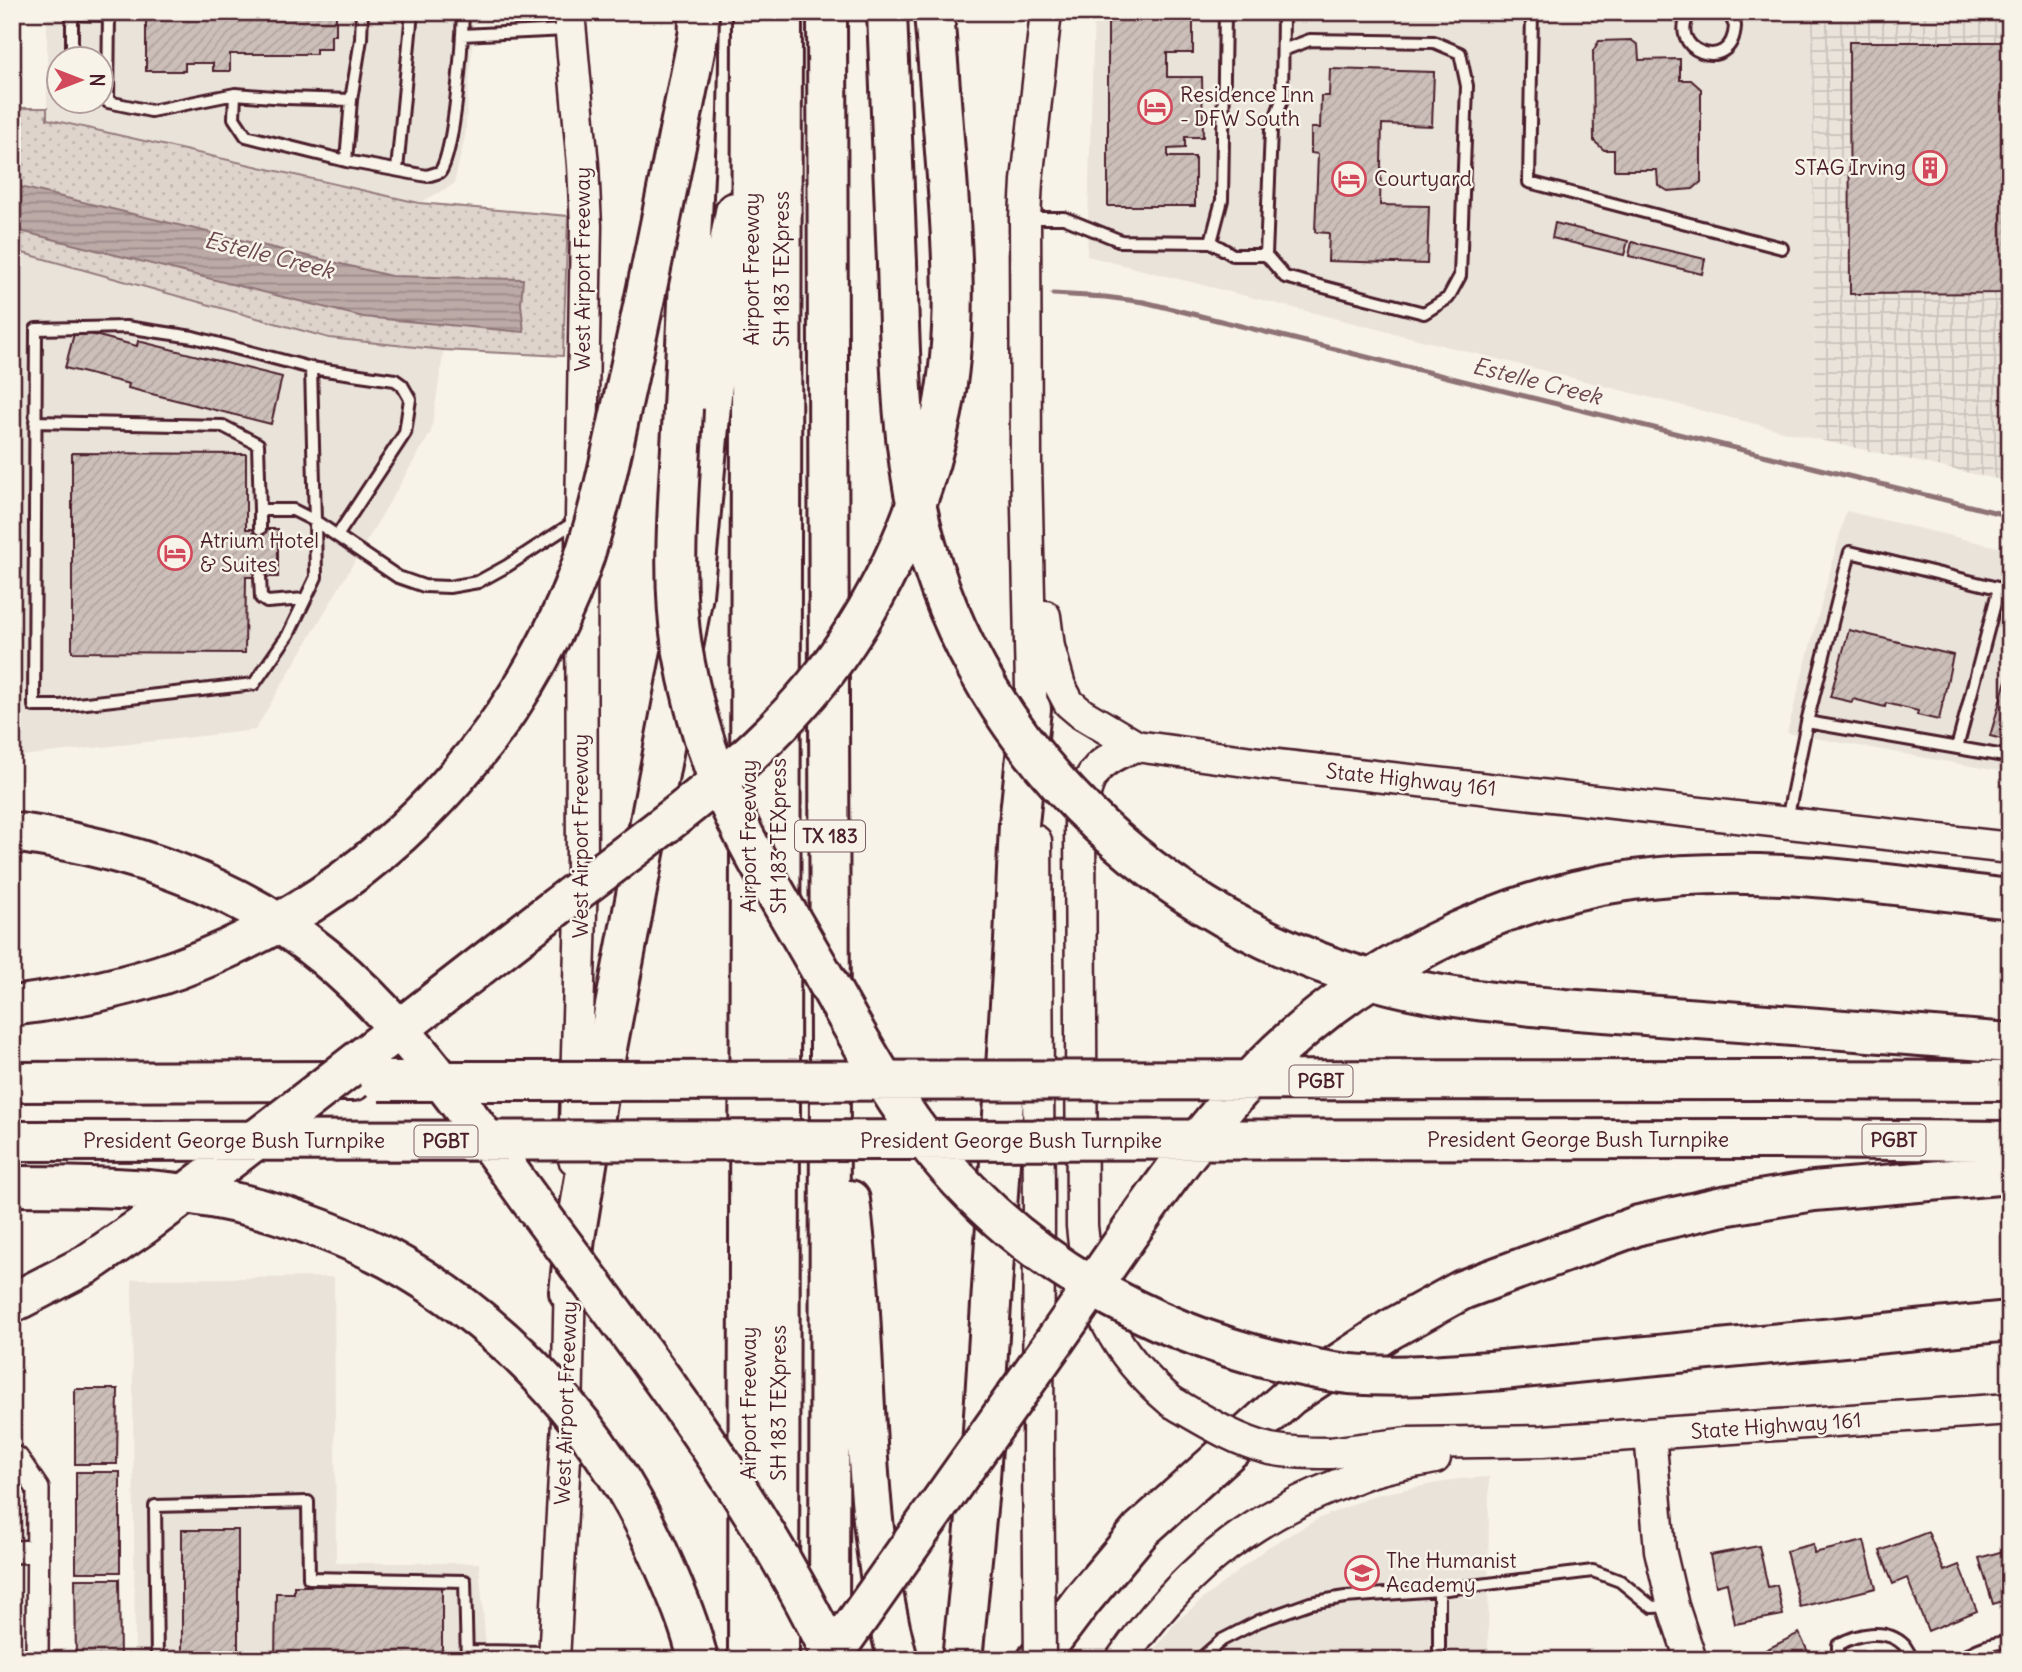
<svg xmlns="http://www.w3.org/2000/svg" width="2022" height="1672" viewBox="0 0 2022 1672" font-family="Delius,sans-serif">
<defs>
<pattern id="industrial-grid" width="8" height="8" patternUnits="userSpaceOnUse" patternTransform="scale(1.75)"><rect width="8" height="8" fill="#eae3da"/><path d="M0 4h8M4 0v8" fill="none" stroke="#cac2bb"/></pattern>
<pattern id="grass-dots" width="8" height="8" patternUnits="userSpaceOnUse" patternTransform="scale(1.75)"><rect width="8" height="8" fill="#ded4cc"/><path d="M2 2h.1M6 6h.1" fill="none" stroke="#c0b6af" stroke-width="1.8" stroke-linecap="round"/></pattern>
<pattern id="water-rules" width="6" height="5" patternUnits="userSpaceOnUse" patternTransform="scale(1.75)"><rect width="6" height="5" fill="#bcaaa7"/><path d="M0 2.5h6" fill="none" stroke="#9b8a88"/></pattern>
<pattern id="building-hatch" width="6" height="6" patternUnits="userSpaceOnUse" patternTransform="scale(1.75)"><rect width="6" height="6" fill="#ccbfb9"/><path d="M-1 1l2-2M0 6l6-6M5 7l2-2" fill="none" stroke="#b1a49f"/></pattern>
</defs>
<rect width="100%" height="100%" fill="#f7f3e8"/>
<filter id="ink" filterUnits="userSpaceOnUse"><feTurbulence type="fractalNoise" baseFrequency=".0143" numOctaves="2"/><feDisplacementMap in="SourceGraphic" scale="14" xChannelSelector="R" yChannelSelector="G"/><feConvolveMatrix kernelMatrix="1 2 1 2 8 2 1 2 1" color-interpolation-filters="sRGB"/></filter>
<g filter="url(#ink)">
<path fill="#eae3da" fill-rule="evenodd" d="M47 12H475L465 136 454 184 420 203 47 119ZM60 60H102V102H60Z
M1094 12H1812L1815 439 1087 256Z
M12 250 329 338 444 350 431 432 255 730 12 757Z
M1846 511 2010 550V773L1787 733Z
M334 1277 336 1563H479L487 1660H135L132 1279Z
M1489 1477 1488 1660H1146L1176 1622 1204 1598 1268 1547 1320 1518 1375 1495 1459 1479Z"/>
<path fill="url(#industrial-grid)" d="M1812 12H2010V482L1815 439Z"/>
<path fill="url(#grass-dots)" stroke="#947a7c" stroke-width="2" d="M12 108H47V119L419 203 568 216 563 356 444 350 329 338 12 250Z"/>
<path fill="url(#water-rules)" stroke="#8e7275" stroke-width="2" d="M12 185 391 276 523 279 521 304 524 332 363 317 12 229Z"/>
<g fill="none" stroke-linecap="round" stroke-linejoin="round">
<path stroke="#8e7275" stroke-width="5" d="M1053 294 1105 297 1144 302 2010 516"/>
</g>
<path fill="url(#building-hatch)" stroke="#4a1f2b" stroke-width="2" d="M146 12H336V35H331V49H316V54H230V71H213V63H185V71H146Z
M1108 12H1193V53H1167V77H1202L1203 137H1185V148L1168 149V157H1195V206H1108Z
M1631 40 1638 45 1639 60 1680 59V80H1691L1701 89V182L1693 189 1668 191 1658 185 1657 170H1614V150H1604L1594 141 1593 51 1599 41Z
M1849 42H2010V293L1850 294Z
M1330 69 1434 72 1432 126 1382 124 1380 205 1429 206 1427 264 1328 261 1329 233 1315 232 1318 154 1311 153V128H1320L1321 96H1329Z
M1555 223 1628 241 1624 255 1552 238Z
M1632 242 1705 259 1702 274 1629 256Z
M75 330 137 346 138 341 282 377 271 424 128 388 129 384 65 368Z
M72 453 246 454V529H278V577H246L245 653 72 652Z
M1849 630 1953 655 1939 720 1917 715 1918 711 1886 703 1885 707 1853 699 1852 702 1830 697Z
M2009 670H2010V741L1990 736Z
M75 1389H118L117 1464H75Z
M76 1472H120V1572H76Z
M182 1530H238V1660H182Z
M1928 1532 1944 1571 1959 1565 1977 1611 1928 1631 1907 1578 1893 1584 1880 1551Z
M1864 1541 1876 1588 1800 1607 1786 1551 1813 1544 1814 1553Z
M1759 1546 1768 1587 1777 1585 1783 1615 1735 1624 1727 1583 1716 1586 1710 1555Z
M2010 1549V1599L1993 1604 1979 1558Z
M75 1579H119L120 1660H76Z
M294 1586H442V1660H275L276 1593H294Z
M1799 1633 1812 1660H1746Z"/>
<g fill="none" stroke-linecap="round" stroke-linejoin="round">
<g stroke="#4a1f2b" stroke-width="16">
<path id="lane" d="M109 12 108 102 151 111 235 94 286 98 351 100 346 161 427 176 440 172C455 151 462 43 463 12
M1532 12 1529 182 1782 248
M1691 12C1663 48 1732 78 1735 26L1729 12
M72 14 109 15
M462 35 567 30
M72 60V12
M235 94 234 118 246 136 346 161
M351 100 361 39 362 12
M397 170 412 12
M1028 218H1064L1121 241 1211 242 1233 255H1266L1271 130 1282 100 1283 12
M1211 242 1222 200 1225 12
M1266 255 1285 277 1424 313 1448 298 1460 276 1467 86 1460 53 1434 42 1310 40 1283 50
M311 368 395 380 402 385 410 399 405 433 337 536
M35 422 223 426 258 444 260 510H293L315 521 316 577 288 635 254 684 60 706H34L36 329 126 327 193 337 311 368 315 521 398 577 424 586 449 587 478 582 507 566 579 519
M260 510V529
M260 577 261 598 267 602 305 599
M1807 722 1850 552 2010 591
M1957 748 1999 588
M1787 820 1807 722 2010 757
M467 1651 552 1652
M157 1660 155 1506 308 1502 309 1578 465 1581 467 1660
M1199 1660 1222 1640 1259 1621 1310 1603 1345 1597 1439 1590 1593 1571 1620 1581 1652 1607 1669 1606
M1439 1660V1590
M1838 1660V1645C1856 1634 1886 1627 1904 1645 1907 1649 1910 1655 1913 1660
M1960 1660C1975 1648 1991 1644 2010 1641"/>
</g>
<g stroke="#4a1f2b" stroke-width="26">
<path id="street" d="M17 1458 38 1489 37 1660
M12 1552 38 1551"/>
</g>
<g stroke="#4a1f2b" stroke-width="35">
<path id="secondary" d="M569 12 583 165 586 226 581 517 582 876 574 1159
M1045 616 1049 647 1060 686 1069 703 1082 714 1136 746 1260 763 2010 848
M1032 732 1026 463 1025 218 1027 181 1046 12
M1136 746C1094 762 1086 775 1080 819L1082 1226C1089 1302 1113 1353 1172 1402
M1036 841 1039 1200 1038 1458
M1650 1434 1660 1550 1673 1606 1691 1660
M1330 1453 1408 1443 1543 1441 2010 1409
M554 1660 567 1421 570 1272
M1121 1660C1180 1576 1241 1523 1337 1485 1350 1480 1364 1473 1377 1470 1396 1464 1416 1462 1435 1458"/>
</g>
<g stroke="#4a1f2b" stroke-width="44">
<path id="highway" d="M827 12 830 1049 829 1660
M887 12 897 263
M683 408 697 112 699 12
M1780 1025 2010 1043
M1778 1080 2010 1081
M12 1082 353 1081
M1777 1139 2010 1141
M850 1200C870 1353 857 1509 898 1660
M569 1292 575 1238 600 1085 693 595 724 269 735 212
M748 1660 752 12
M779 1660 782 12
M962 1660 980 1478 1014 941 1019 824 1031 709
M1037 1660 1083 1599 1141 1530 1290 1396 1391 1329 1462 1290 1639 1225 1723 1206 1814 1191 2010 1174"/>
</g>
<use href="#lane" stroke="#f7f3e8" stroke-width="10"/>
<use href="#street" stroke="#f7f3e8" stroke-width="21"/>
<use href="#secondary" stroke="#f7f3e8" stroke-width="30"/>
<use href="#highway" stroke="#f7f3e8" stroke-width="38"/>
<g stroke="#4a1f2b" stroke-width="35" stroke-linecap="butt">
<path id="secondary-bridge" d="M1172 1402C1203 1420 1234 1440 1270 1449 1289 1453 1310 1453 1330 1453
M1038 1458 1040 1660"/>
</g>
<g stroke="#4a1f2b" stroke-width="44" stroke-linecap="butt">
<path id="highway-bridge" d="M897 263C900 350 900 439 921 525 977 757 1178 939 1410 989 1461 1000 1513 1004 1564 1009 1636 1015 1708 1020 1780 1025
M683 408C680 484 670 572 682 647 690 694 703 742 721 786 746 846 782 903 814 959 852 1025 888 1096 937 1155 1023 1260 1147 1330 1279 1361 1302 1366 1326 1372 1350 1374 1401 1378 1452 1374 1502 1370L2010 1321
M12 832C124 847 237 884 325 957 414 1031 478 1130 547 1223 651 1363 759 1501 834 1660
M12 1006C68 999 125 988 178 969 361 902 510 755 579 572 601 510 613 445 627 382 652 267 675 151 698 36
M379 1081 1778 1080
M12 1141 1777 1139
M12 1186C101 1186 190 1187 275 1213 313 1225 353 1240 389 1259 511 1325 610 1437 664 1565 677 1595 691 1627 698 1660
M12 1303 86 1265 144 1225C282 1121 418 1014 555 908 647 837 757 763 827 670 884 594 923 505 942 413 958 334 953 256 947 177 943 122 938 67 934 12
M829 1660C905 1553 981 1446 1056 1339 1121 1247 1182 1149 1261 1068 1357 970 1497 898 1633 880 1759 863 1885 884 2010 899"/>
</g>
<use href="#secondary-bridge" stroke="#f7f3e8" stroke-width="30"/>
<use href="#highway-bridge" stroke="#f7f3e8" stroke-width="38"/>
</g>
</g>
<defs>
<g id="hotel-ring" transform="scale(1.75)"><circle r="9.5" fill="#f7f3e8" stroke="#d1495b" stroke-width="1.5"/><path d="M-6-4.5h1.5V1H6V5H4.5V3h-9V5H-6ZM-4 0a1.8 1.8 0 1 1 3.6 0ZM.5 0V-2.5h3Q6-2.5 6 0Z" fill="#d1495b"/></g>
<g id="building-ring" transform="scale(1.75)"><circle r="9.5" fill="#f7f3e8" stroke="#d1495b" stroke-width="1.5"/><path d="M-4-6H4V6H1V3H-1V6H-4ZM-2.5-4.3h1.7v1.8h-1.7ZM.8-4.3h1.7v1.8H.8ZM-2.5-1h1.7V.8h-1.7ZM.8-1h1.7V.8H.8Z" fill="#d1495b"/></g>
<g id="school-ring" transform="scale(1.75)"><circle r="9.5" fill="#f7f3e8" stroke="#d1495b" stroke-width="1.5"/><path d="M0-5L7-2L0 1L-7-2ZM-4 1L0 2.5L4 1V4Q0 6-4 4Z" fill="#d1495b"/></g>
</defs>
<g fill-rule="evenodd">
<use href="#hotel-ring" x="1155" y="107"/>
<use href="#building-ring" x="1930" y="168"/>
<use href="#hotel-ring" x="1349" y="179"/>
<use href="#hotel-ring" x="175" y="553"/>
<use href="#school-ring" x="1362" y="1573"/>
</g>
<g text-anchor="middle" stroke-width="5" stroke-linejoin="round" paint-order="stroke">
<g fill="#f7f3e8" stroke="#7e5f64" stroke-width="2">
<rect x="795" y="820.5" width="70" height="31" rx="5"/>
<rect x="1289.5" y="1065.5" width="63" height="31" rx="5"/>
<rect x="1862.5" y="1124.5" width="63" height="31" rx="5"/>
<rect x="414.5" y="1125.5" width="63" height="31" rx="5"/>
</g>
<g font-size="19" font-weight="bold" fill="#4a1f2b">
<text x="830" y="843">TX 183</text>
<text x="1321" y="1088">PGBT</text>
<text x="1894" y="1147">PGBT</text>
<text x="446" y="1148">PGBT</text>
</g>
<g font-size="21" fill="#4a1f2b" stroke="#f7f3e8" text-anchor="start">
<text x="1180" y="102">Residence Inn<tspan x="1180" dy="24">- DFW South</tspan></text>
<text x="1906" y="175" text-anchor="end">STAG Irving</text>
<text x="1374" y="186">Courtyard</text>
<text x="200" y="548">Atrium Hotel<tspan x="200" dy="24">&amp; Suites</tspan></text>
<text x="1386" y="1568">The Humanist<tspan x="1386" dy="24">Academy</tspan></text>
</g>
<g font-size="21" fill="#4a1f2b" stroke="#f7f3e8">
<text transform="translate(583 269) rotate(-90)" y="7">West Airport Freeway</text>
<text transform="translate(752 269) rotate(-90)" y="7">Airport Freeway</text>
<text transform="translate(782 269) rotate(-90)" y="7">SH 183 TEXpress</text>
<text transform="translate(1411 780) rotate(6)" y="7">State Highway 161</text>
<text transform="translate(581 836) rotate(-90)" y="7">West Airport Freeway</text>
<text transform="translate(749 836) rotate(-90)" y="7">Airport Freeway</text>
<text transform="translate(779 836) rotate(-90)" y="7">SH 183 TEXpress</text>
<text x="1578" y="1147">President George Bush Turnpike</text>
<text x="234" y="1148">President George Bush Turnpike</text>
<text x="1011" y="1148">President George Bush Turnpike</text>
<text transform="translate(566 1403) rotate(-88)" y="7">West Airport Freeway</text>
<text transform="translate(749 1403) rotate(-90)" y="7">Airport Freeway</text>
<text transform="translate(779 1403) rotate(-90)" y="7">SH 183 TEXpress</text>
<text transform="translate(1776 1426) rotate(-4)" y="7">State Highway 161</text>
</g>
<g font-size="23" font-style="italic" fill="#6c4950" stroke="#f7f3e8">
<text transform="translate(269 255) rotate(14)" y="8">Estelle Creek</text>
<text transform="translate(1537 381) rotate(14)" y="8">Estelle Creek</text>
</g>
</g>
<rect width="2022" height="1672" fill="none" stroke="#f7f3e8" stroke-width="42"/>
<rect x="21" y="21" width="1980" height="1630" fill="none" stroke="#4a1f2b" stroke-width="2.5" filter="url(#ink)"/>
<g transform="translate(80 80) rotate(90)"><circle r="33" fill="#f7f3e8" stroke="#b29e9c" stroke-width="2"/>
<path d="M0-5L12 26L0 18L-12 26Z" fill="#d1495b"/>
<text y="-10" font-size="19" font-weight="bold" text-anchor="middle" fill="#4a1f2b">N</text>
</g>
</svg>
